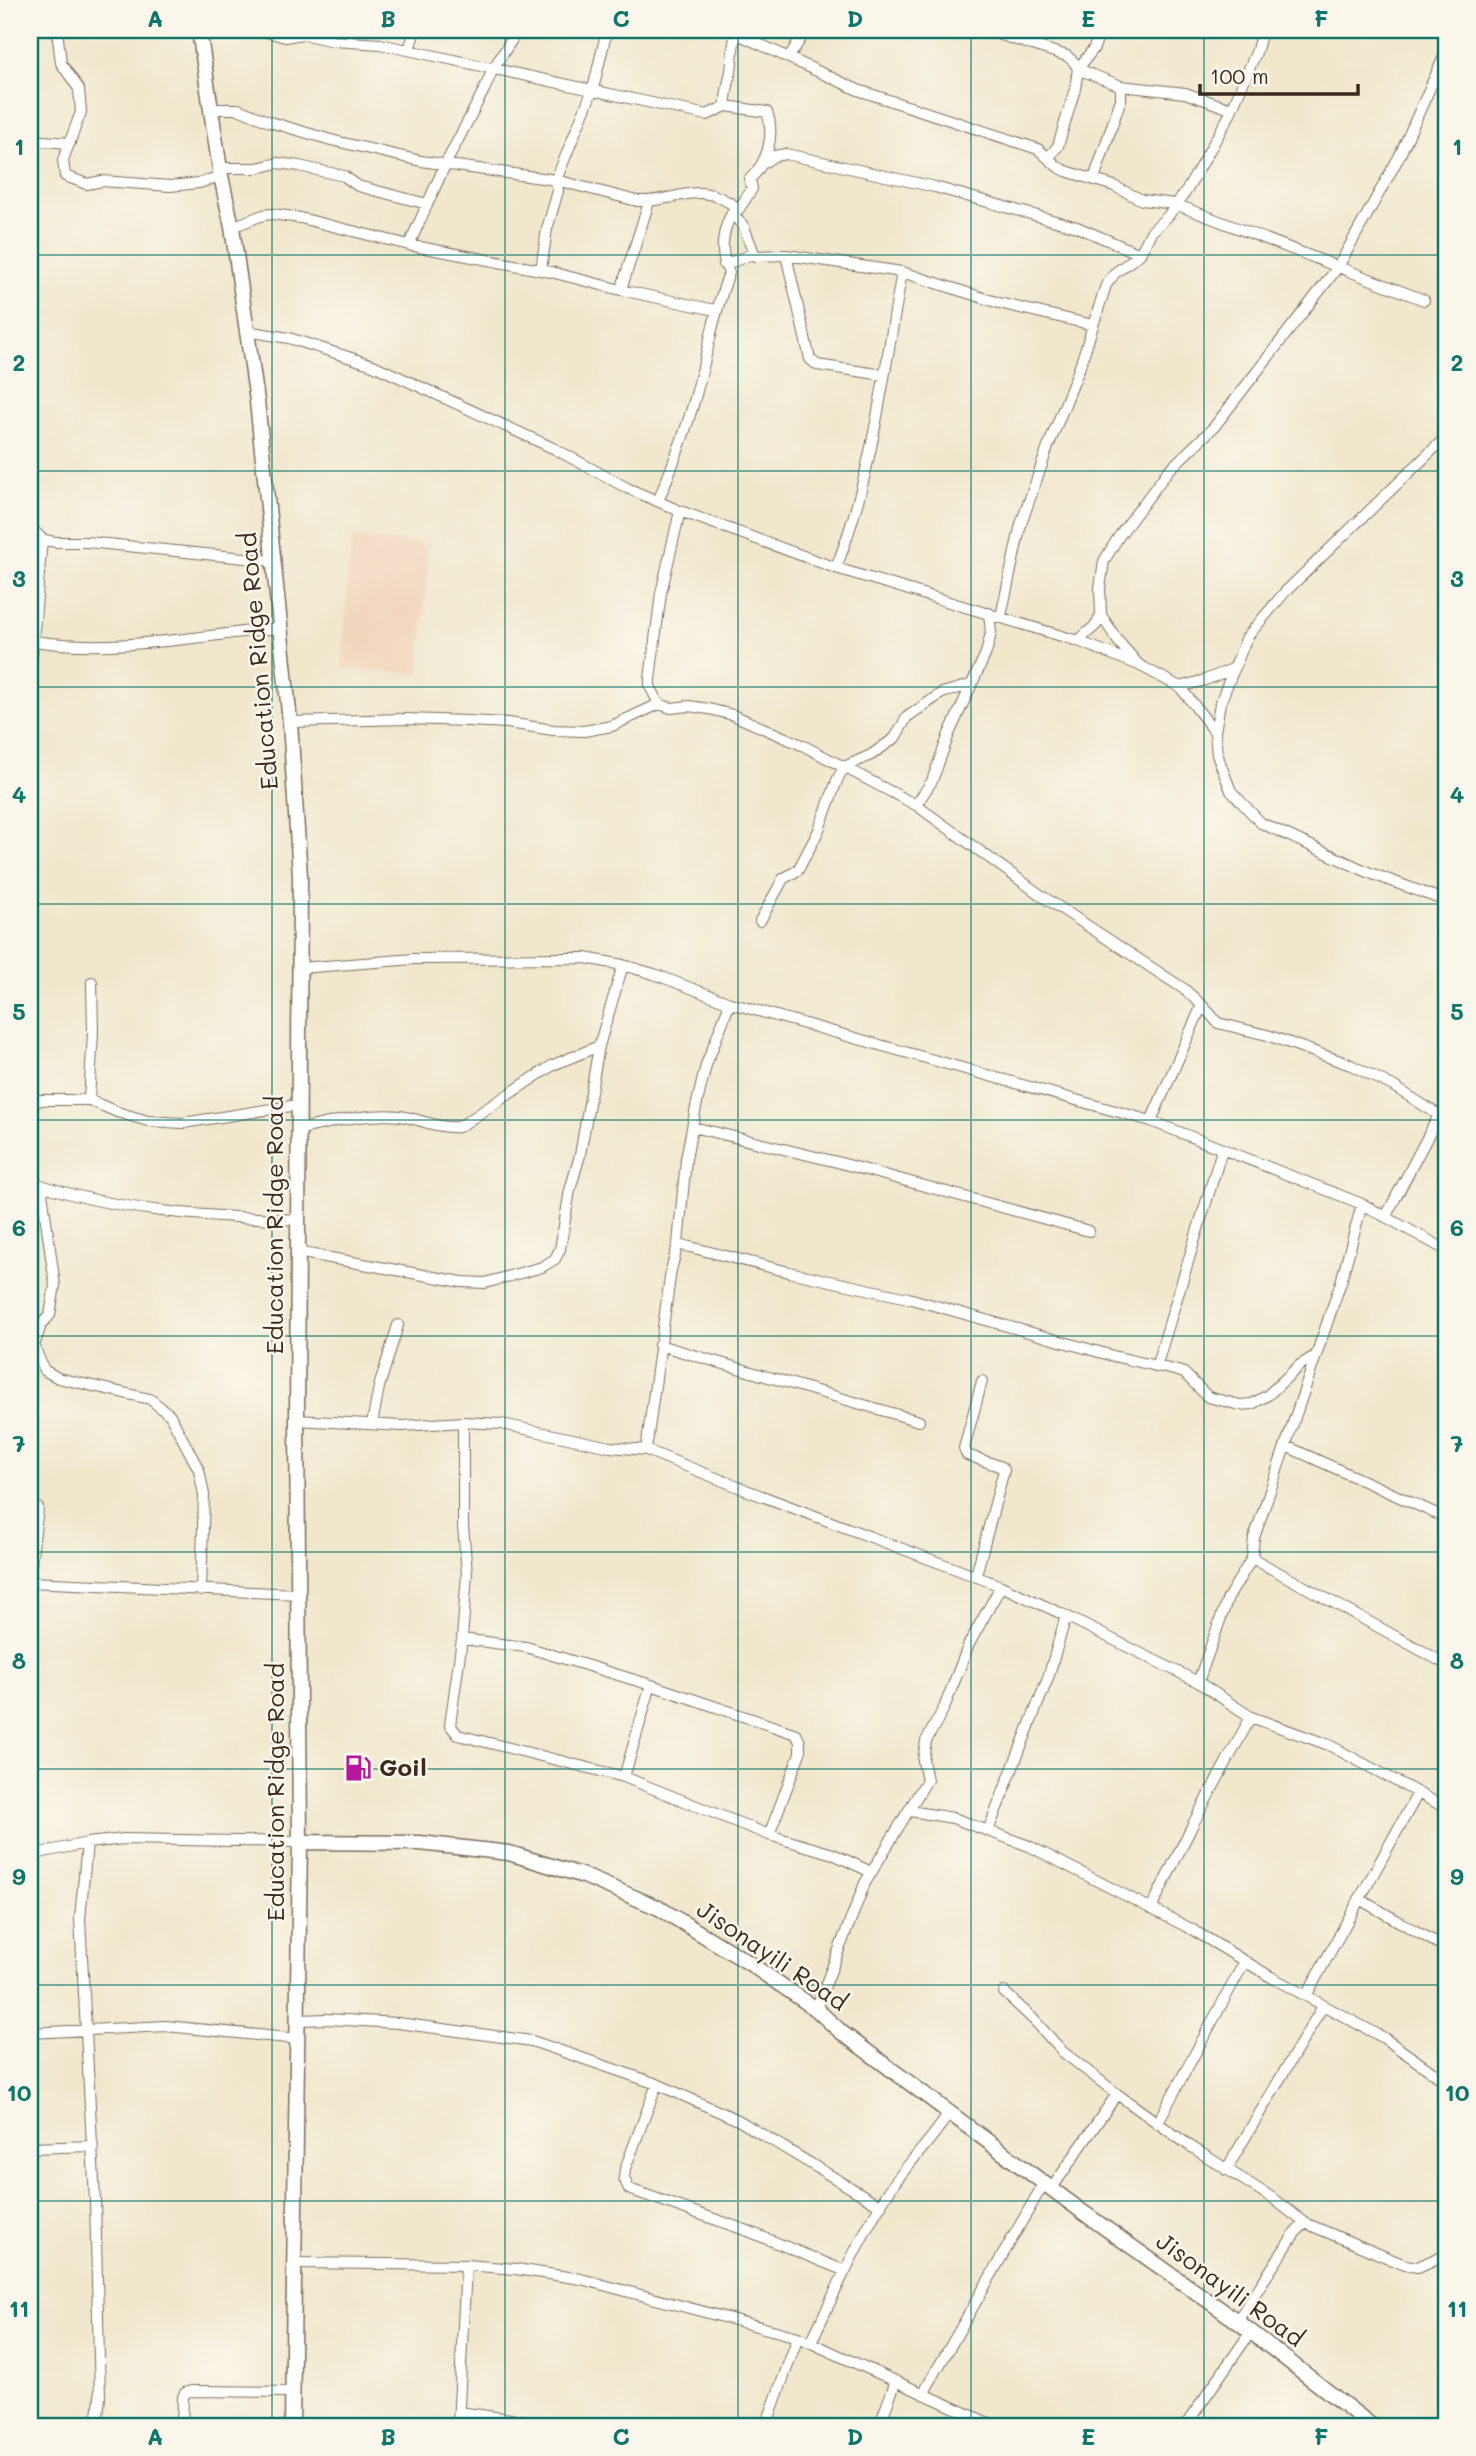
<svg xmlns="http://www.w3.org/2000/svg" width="1476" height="2456" viewBox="0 0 1476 2456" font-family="Mali,sans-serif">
<rect width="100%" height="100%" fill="#fbf7ec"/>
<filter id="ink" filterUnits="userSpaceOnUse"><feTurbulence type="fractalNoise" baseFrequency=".0143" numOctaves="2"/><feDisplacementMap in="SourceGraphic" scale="14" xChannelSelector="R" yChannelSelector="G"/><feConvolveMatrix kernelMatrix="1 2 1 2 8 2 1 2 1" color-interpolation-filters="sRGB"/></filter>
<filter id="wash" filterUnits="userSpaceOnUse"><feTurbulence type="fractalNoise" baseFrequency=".00686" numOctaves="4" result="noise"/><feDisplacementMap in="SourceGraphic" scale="28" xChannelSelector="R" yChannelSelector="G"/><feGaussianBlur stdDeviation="1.57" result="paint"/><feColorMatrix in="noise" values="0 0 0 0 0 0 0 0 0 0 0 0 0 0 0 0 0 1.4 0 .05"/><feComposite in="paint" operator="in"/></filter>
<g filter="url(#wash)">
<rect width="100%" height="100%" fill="#f0e7cc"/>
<path fill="#f2d5bd" d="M351 538 429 544 420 674 342 669Z"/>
</g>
<g filter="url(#ink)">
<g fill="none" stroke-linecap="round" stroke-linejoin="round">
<g stroke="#7a6c5b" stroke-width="12">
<path id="street" d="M57 30 61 63 79 89 81 112 63 160 65 176 87 184 102 181 170 186 199 183 221 176
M261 30 285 37 302 34 334 41 380 44 707 115 726 106
M729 30 858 90 1038 149 1058 167 1066 171 1114 186 1142 200 1175 204 1424 300
M737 30C732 44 733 56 731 71 729 82 725 94 726 106L767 112C775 135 768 162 750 179L752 189 739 209
M985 30 1067 56 1074 62 1078 69 1075 89 1058 146 1049 157
M1100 30 1094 48 1078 69 1121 86 1185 93 1231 109
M409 50 415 30
M789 57 801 38 804 30
M211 109H238L270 122 331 140 421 161 556 180 637 201C682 203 696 177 739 209L732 213 744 227 755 256
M30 140 70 143
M765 162 774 156 786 154 935 187 1016 210 1077 227 1140 254
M220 168H257L278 163 299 166 344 176 358 186 427 204
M1094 179 1121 99V86
M232 227 263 215 273 214 300 218 409 245 551 272 621 290 715 310
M409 245 445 165 485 88 493 69 518 30
M786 255 810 359 817 365 884 375
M724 265 753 254 755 256 786 255 902 272 999 303 1093 325
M541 270 547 229 558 191 556 180 593 89 607 30
M621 290 649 202
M246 331 289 338 373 365 555 449 627 488 680 511 836 568 1078 641 1139 665 1180 687 1215 732
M1446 437 1285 592 1247 637 1220 703 1215 732 1217 755 1231 791 1261 823 1370 873 1446 901
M658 501C674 463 689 424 699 383 709 346 715 309 729 273 719 254 722 231 732 213
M30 527 42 539 55 542H87L273 561
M836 568C873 474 884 371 902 272
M1001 616 1021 524 1048 447 1079 369 1106 285 1115 273 1140 254 1151 232 1168 216 1187 190 1229 116 1257 50 1262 30
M33 641C115 653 197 636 279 628
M1078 641 1096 625 1101 615
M1137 663 1118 641 1101 615 1100 588 1104 561 1119 536 1168 471 1214 427 1338 267 1399 157 1446 52
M30 675 42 539
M30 680C35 696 38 705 30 720
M1180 687 1205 680 1235 668
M659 704 650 686V679L661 593 680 511
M290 722 406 719 468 721 508 723 553 730 584 731 612 726 659 704 671 708 689 706 709 709 733 715 804 746 916 805 1042 896 1184 989 1202 1005 1151 1121
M916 805 932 781 949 734 986 653 991 633 989 613
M760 921 783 879 798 870 818 832 838 778 844 767 871 755 895 738 907 717 942 693 970 685
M300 968 414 959 585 958 623 965 654 974 730 1003 1151 1121 1362 1204 1446 1250
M1202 1005 1218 1023 1267 1035 1351 1065 1393 1086 1439 1115
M89 1100 93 1033 92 982
M30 1105 41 1100H89L117 1112 148 1121 183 1123 297 1105
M693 1127 837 1162 1089 1231
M297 1130C331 1123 366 1112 400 1116 420 1119 439 1129 459 1127L553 1065 599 1046
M30 1181C116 1213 207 1216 298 1220
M41 1185 55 1285 50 1315 41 1325 34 1346 44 1370 58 1378 150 1399 170 1415 199 1470 204 1495 201 1591
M1386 1216 1439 1115 1446 1119
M678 1244 789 1272 908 1298 1113 1356 1174 1370 1184 1373 1208 1397 1240 1405 1252 1404 1268 1395 1300 1365 1315 1356
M297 1252 462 1282 485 1283 542 1267 555 1259 560 1249 570 1190 580 1155 599 1046 623 965
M659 1345 919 1421
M1156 1367 1222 1150
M297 1420 402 1426 463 1422 502 1424 610 1447 646 1450 746 1490 1001 1586 1058 1612 1198 1682 1251 1717 1329 1745 1446 1808
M463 1422V1526L467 1574 462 1639 450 1725 458 1735 624 1777 769 1835 833 1854 871 1872
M372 1424 379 1387 398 1325
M1286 1446 1446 1518
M646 1450 671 1270 678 1244 686 1159 696 1107 706 1065 730 1003
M1252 1558 1446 1664
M30 1571 38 1508
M976 1575 1004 1470 1002 1467 967 1455 964 1448 982 1381
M30 1582 298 1594
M462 1639 526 1647 651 1685 796 1734 800 1742V1753L769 1835
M1198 1682 1228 1598 1252 1558 1254 1538 1341 1282 1362 1204
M624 1777 651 1685
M910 1811 953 1818 1029 1846 1193 1930 1271 1977 1384 2038 1446 2082
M988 1831 1048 1678 1066 1616
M87 1843 80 1919 95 2200 100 2397 97 2426
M30 1855 87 1843 124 1839 300 1842
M1359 1899 1446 1948
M1151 1909 1194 1822 1251 1717
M1004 1992 1033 2019 1063 2052 1117 2094 1190 2146 1274 2199 1305 2223 1295 2233 1237 2321
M1306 1996 1418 1793
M816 2009 865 1883 927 1780 923 1761 926 1741 944 1708 969 1644 1001 1586
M299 2020 327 2019 398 2023 532 2041 657 2084 738 2120 881 2206
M30 2033 166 2026 298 2039
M657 2084 625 2169 624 2178 629 2189 748 2231 845 2271
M1158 2122 1245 1961
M30 2148 93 2146
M1226 2170 1323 2006
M1052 2188 1117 2094
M1305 2223 1405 2265 1418 2267 1446 2254
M294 2263 466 2265 516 2269 581 2279 798 2337 995 2426
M811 2342C836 2290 860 2236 891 2188 909 2161 934 2139 950 2111
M923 2394 1044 2183
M459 2412 563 2426
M182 2426 183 2397 185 2393 191 2391 293 2392
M458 2426 466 2265
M766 2426 798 2337
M879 2426 896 2381
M1185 2426 1250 2333"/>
</g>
<g stroke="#7a6c5b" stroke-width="17">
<path id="secondary" d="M199 30 221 176 232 227 257 401 290 722 300 876 297 1420 300 1842 292 2426
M300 1842 420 1843 509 1853 584 1876 659 1908 749 1963 816 2009 841 2032 1084 2213 1237 2321 1372 2426"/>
</g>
<use href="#street" stroke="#fff" stroke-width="10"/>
<use href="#secondary" stroke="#fff" stroke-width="14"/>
</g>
</g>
<path fill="none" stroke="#0f766e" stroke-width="2" stroke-opacity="0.55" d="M272 30V2426M505 30V2426M738 30V2426M971 30V2426M1204 30V2426M30 255H1446M30 471H1446M30 687H1446M30 904H1446M30 1120H1446M30 1336H1446M30 1552H1446M30 1769H1446M30 1985H1446M30 2201H1446"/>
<defs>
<g id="fuel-bare" transform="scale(2.1)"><path d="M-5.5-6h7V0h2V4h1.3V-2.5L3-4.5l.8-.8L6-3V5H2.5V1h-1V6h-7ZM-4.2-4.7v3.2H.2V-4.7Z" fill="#b5179e" stroke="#fbf7ec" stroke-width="2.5" paint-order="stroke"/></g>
</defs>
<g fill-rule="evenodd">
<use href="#fuel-bare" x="358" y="1768"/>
</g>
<g text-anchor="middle" stroke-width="5" stroke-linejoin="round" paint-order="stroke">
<g font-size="24" fill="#3b2a1e" stroke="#fbf7ec">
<text transform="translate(259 661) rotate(-95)" y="8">Education Ridge Road</text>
<text transform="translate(275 1225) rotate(-90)" y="8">Education Ridge Road</text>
<text transform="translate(276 1792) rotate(-90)" y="8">Education Ridge Road</text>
<text transform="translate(772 1956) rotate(34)" y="8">Jisonayili Road</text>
<text transform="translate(1230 2290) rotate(36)" y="8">Jisonayili Road</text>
</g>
<g font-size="24" font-weight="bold" fill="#3b2a1e" stroke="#fbf7ec" text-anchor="start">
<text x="379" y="1776">Goil</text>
</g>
</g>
<rect width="1476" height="2456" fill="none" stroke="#fbf7ec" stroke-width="77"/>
<path d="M1200 84v10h158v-10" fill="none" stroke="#3b2a1e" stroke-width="3.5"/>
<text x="1210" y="84" font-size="21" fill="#3b2a1e" stroke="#fbf7ec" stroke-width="5" paint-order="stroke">100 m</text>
<rect x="38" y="38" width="1400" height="2380" fill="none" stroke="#0f766e" stroke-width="2.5"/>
<g font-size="23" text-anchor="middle" font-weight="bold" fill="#0f766e">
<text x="155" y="27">A</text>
<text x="388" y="27">B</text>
<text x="621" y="27">C</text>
<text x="855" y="27">D</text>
<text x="1088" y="27">E</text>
<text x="1321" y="27">F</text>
<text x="19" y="155">1</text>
<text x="1457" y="155">1</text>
<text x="19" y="371">2</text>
<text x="1457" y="371">2</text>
<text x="19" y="587">3</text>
<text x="1457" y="587">3</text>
<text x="19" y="803">4</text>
<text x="1457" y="803">4</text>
<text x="19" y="1020">5</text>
<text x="1457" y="1020">5</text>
<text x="19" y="1236">6</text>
<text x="1457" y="1236">6</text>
<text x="19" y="1452">7</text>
<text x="1457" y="1452">7</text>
<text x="19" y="1669">8</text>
<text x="1457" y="1669">8</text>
<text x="19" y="1885">9</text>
<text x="1457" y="1885">9</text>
<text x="19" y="2101">10</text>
<text x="1457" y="2101">10</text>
<text x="19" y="2317">11</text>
<text x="1457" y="2317">11</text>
<text x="155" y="2445">A</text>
<text x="388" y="2445">B</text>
<text x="621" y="2445">C</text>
<text x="855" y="2445">D</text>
<text x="1088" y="2445">E</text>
<text x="1321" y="2445">F</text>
</g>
</svg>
